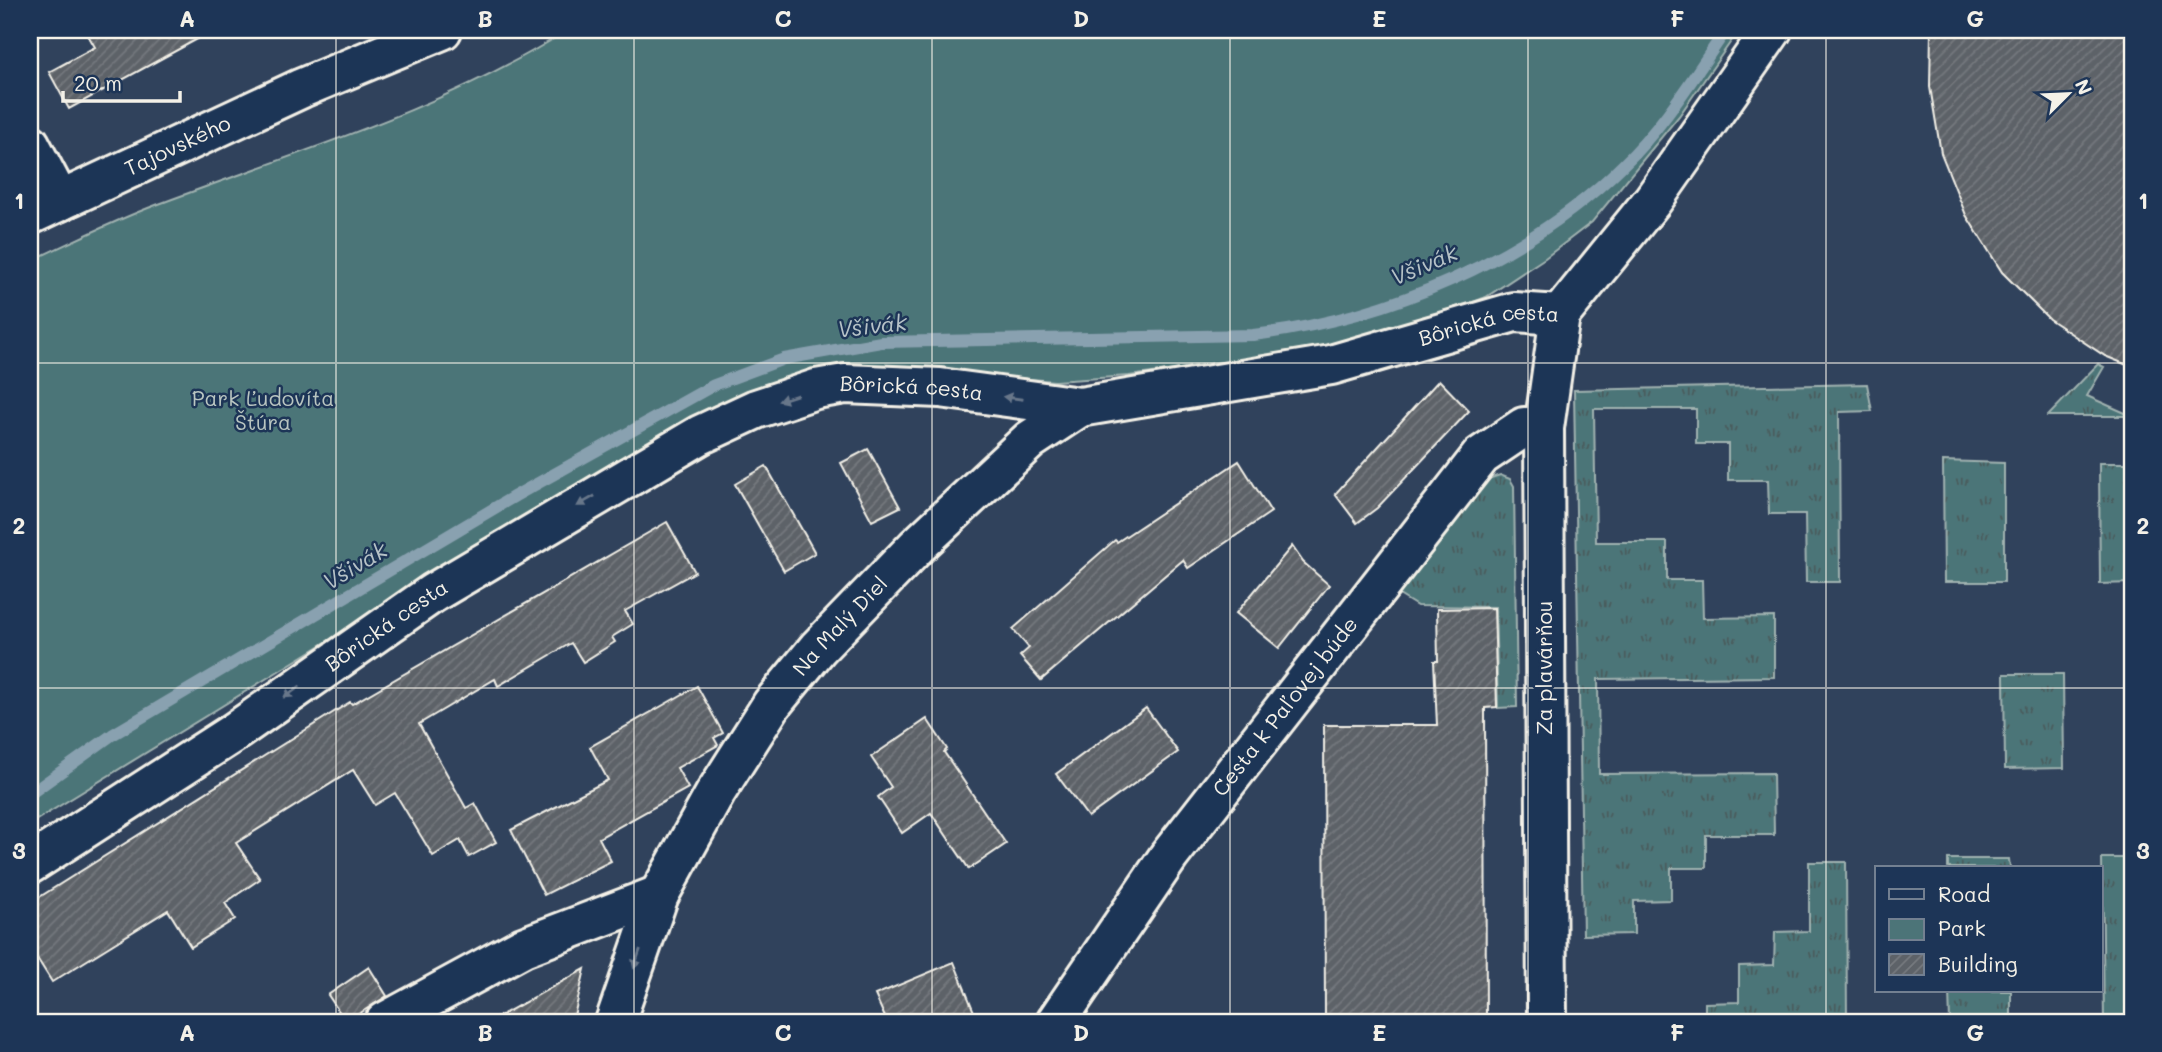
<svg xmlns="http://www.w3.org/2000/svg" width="2162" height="1052" viewBox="0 0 2162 1052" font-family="Mali,sans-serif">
<defs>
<pattern id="grass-tufts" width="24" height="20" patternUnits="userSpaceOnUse" patternTransform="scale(1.75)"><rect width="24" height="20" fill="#4c7478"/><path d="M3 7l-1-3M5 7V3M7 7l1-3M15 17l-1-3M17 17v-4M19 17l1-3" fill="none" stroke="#4a5c5c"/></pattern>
<pattern id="building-hatch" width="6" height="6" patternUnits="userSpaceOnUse" patternTransform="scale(1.75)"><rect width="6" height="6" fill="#5d6268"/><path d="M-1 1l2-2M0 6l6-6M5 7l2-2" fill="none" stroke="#75797e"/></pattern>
</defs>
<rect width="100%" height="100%" fill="#30425c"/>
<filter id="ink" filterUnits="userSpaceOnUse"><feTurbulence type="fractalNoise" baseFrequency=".0143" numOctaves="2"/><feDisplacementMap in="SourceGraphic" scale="14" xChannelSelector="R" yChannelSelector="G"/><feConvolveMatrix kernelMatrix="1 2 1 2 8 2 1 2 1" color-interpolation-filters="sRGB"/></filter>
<g filter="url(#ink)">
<path fill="url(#grass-tufts)" stroke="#a0b2b0" stroke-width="2" d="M2098 364 2104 367 2087 396 2132 416H2048Z
M1867 384 1872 411 1839 412 1840 582H1806L1805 514H1769L1768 480H1728V444H1696V409H1594L1596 542H1667V580H1702L1703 618 1774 617V677L1598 679 1599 774 1773 773 1774 835H1706V868H1671V900L1634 901V934L1583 935 1574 390Z
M1943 461 2004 463V582H1944Z
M2099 463H2132V583L2100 584Z
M1500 475 1510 479 1514 486 1517 707 1498 708 1495 607 1417 606 1399 595 1346 660 1479 482Z
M2004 674H2063L2064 768 2005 769Z
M2102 858H2132V1022H2104Z
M1948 859H2009L2010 868H1948Z
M1809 862H1846L1847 1022H1705V1003L1739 1002V966L1774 965 1775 932 1809 931Z
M1949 991H2011V1022H1950Z"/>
<path fill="#4c7478" stroke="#a0b2b0" stroke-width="2" d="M568 30H1739L1679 116 1592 222 1545 258 1486 297 1405 329 1316 352 1129 376 1055 381 888 368 474 551 30 824V261C72 242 113 221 156 205 297 152 439 111 568 30Z"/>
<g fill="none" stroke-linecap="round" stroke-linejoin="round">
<path stroke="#89a1b0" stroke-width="12" d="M30 794 112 735 515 496 714 385 784 359 881 342 1253 335C1386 319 1527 260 1623 165 1664 126 1694 76 1726 30"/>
</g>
<path fill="url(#building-hatch)" stroke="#f4f1e8" stroke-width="2" d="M85 30H214L69 109 49 72 95 47Z
M1931 30H2132V367L2105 356 2049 319 2002 272 1966 215 1941 153 1930 87Z
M1439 380 1469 411 1377 508 1357 523 1335 494Z
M868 449 900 507 872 521 841 463Z
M1239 461 1271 512 1188 568 1183 560 1041 680 1020 656 1029 648 1013 629 1115 540 1117 542Z
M766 466 815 553 784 571 735 484Z
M667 522 695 572 625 611 633 624 612 637 615 642 583 662 571 643 498 686 495 679 419 724 466 808 475 803 496 842 469 857 460 840 433 856 395 793 375 805 353 770 236 843 260 879 225 903 235 919 191 947 168 910 52 982 30 947V903L350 702 352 704Z
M1292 546 1303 562 1329 585 1279 648 1236 613Z
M1494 608 1497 707 1485 708 1486 1022H1325L1324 725H1437L1434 661H1438L1437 609Z
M697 686 723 733 714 738 718 745 677 768 688 788 599 838 611 861 544 895 511 830 608 780 590 747Z
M1146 708 1178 752 1088 817 1056 774Z
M927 719 947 749 944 752 1006 844 969 869 931 813 902 833 878 797 891 787 871 757Z
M954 962 978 1022H887L875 995Z
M369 967 387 996 346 1022 328 995Z
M585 969 574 1016 562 1022H489Z"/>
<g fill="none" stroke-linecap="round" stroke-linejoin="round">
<g stroke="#f4f1e8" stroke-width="44">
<g id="minor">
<path d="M30 144 60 201"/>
<path id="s1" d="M30 215 302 88 442 30"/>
<path d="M1560 315 1653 200 1772 30"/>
<path id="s2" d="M30 864 233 733 433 593 700 435 756 409 816 389 845 384 940 388 1080 407 1331 365 1514 312 1560 315"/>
<path d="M385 1022 523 947 659 895"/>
<path id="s3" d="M615 1022 659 895 716 792 772 704 818 648 917 546 1030 440 1080 407"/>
<path id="s4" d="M1056 1022 1169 856 1481 456 1524 427 1544 428"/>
<path d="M1547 1022 1544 428 1560 315"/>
</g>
</g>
<use href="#minor" stroke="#1d3557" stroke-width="38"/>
</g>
<defs><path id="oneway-solid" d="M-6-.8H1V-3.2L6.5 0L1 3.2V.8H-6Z" transform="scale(1.75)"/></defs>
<g fill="#68778a">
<use href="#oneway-solid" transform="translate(788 398) rotate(162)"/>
<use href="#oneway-solid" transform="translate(1013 398) rotate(-172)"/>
<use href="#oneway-solid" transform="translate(586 501) rotate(150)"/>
<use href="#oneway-solid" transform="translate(292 692) rotate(145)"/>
<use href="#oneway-solid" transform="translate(637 959) rotate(109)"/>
</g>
</g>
<path fill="none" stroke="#f4f1e8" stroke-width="2" stroke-opacity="0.55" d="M336 30V1022M634 30V1022M932 30V1022M1230 30V1022M1528 30V1022M1826 30V1022M30 363H2132M30 688H2132"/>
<g text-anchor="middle" stroke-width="5" stroke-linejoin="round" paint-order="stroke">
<g font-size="21" fill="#f4f1e8" stroke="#1d3557">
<text dy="7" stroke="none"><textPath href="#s1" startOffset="163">Tajovského</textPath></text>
<text dy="7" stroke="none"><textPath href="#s2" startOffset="1605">Bôrická cesta</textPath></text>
<text dy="7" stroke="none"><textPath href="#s2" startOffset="1017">Bôrická cesta</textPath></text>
<text dy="7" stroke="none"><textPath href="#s2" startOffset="429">Bôrická cesta</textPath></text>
<text dy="7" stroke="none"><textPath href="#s3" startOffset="460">Na Malý Diel</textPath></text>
<text transform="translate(1545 668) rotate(-90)" y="7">Za plavárňou</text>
<text dy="7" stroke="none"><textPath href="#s4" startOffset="390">Cesta k Paľovej búde</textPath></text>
</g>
<g font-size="21" fill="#b9c5c1" stroke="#1d3557">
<text x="263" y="406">Park Ľudovíta<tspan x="263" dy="24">Štúra</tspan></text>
</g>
<g font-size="23" font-style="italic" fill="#b6c2c7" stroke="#1d3557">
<text transform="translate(1424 265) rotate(-23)" y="8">Všivák</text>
<text transform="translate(872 326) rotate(-6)" y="8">Všivák</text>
<text transform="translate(355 566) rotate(-31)" y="8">Všivák</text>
</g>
</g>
<rect width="2162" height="1052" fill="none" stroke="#1d3557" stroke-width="77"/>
<rect x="1875" y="866" width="228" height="126" fill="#1d3557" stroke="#738091" stroke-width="2"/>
<rect x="1889" y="889" width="35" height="10" fill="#1d3557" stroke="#738091" stroke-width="2"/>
<text x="1938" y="902" font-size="21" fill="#f4f1e8">Road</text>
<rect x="1889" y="919" width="35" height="21" fill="#4c7478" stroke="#738091" stroke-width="2"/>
<text x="1938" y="936" font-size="21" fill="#f4f1e8">Park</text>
<rect x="1889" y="954" width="35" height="21" fill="url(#building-hatch)" stroke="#738091" stroke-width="2"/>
<text x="1938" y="972" font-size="21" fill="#f4f1e8">Building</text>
<g transform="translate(2068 94) rotate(66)" stroke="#1d3557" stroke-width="5" paint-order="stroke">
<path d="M0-5L12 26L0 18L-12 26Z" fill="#f4f1e8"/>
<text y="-10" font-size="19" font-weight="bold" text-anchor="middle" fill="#f4f1e8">N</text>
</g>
<path d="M63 91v10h117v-10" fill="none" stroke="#f4f1e8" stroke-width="3.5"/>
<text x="74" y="91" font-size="21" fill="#f4f1e8" stroke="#1d3557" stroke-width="5" paint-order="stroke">20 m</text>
<rect x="38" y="38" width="2086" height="976" fill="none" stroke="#f4f1e8" stroke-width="2.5"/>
<g font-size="23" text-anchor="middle" font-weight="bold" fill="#f4f1e8">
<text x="187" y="27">A</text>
<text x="485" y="27">B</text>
<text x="783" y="27">C</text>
<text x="1081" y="27">D</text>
<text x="1379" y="27">E</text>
<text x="1677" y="27">F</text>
<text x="1975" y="27">G</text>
<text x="19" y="209">1</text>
<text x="2143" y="209">1</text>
<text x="19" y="534">2</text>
<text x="2143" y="534">2</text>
<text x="19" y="859">3</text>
<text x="2143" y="859">3</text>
<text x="187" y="1041">A</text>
<text x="485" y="1041">B</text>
<text x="783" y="1041">C</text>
<text x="1081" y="1041">D</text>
<text x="1379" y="1041">E</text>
<text x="1677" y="1041">F</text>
<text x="1975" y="1041">G</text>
</g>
</svg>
